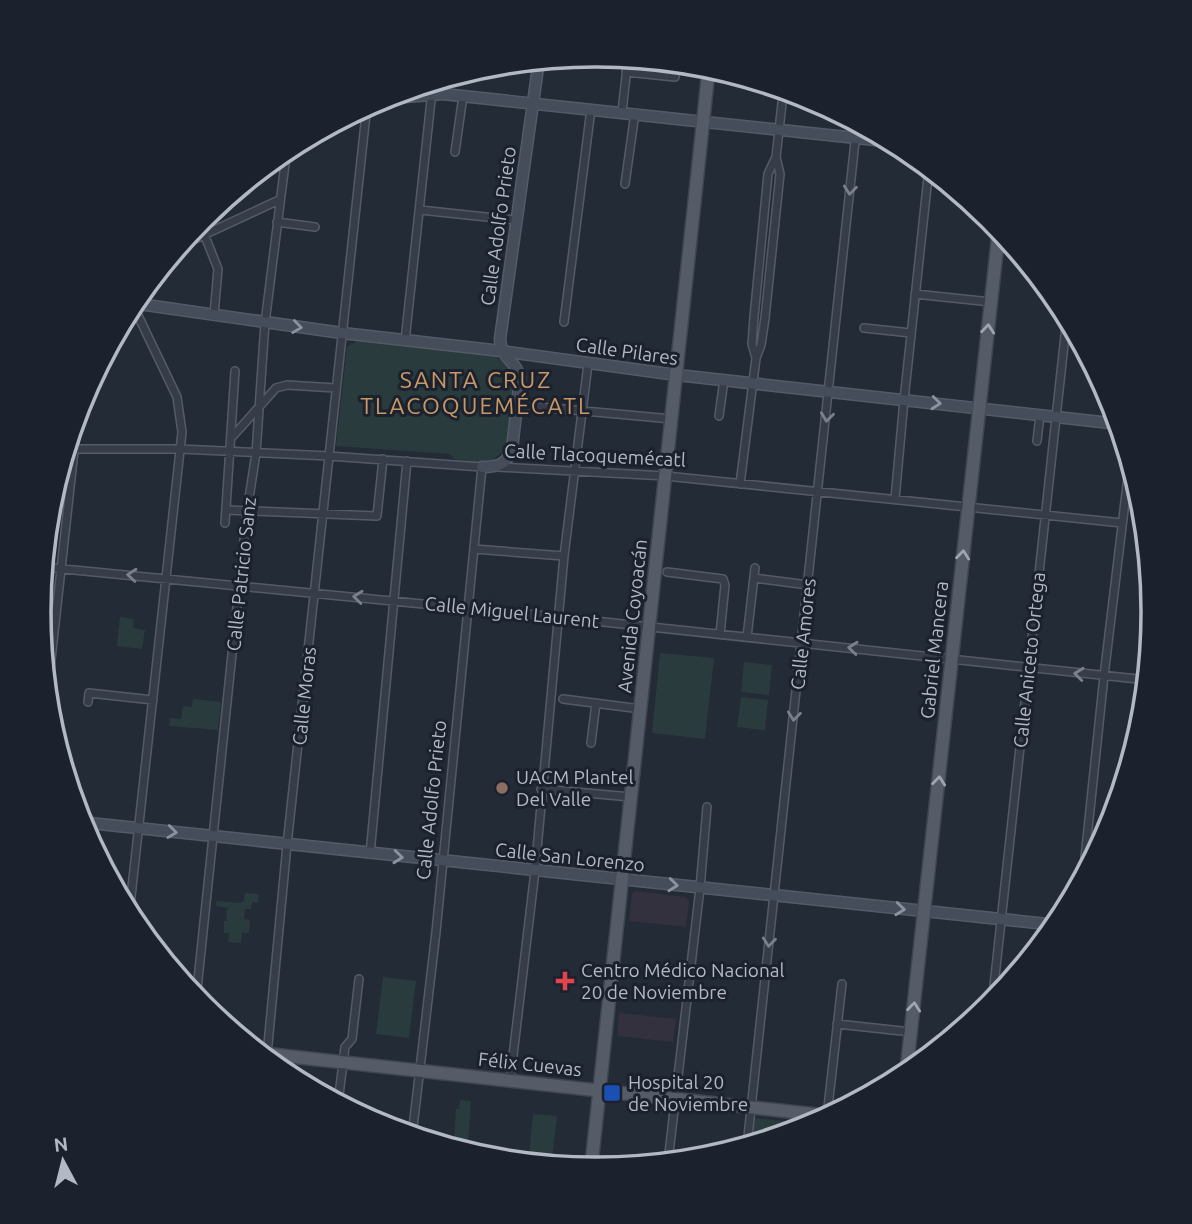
<svg xmlns="http://www.w3.org/2000/svg" width="1192" height="1224" viewBox="0 0 1192 1224" font-family="Ubuntu,sans-serif">
<rect width="100%" height="100%" fill="#232b37"/>
<path fill="#33313d" d="M636 891 685 897 689 901 686 927 629 921 632 894Z
M619 1013 676 1019 673 1042 617 1036Z"/>
<path fill="#293b3c" d="M357 341 495 357 515 366 514 399 508 448 487 464 454 459 450 454 336 446 347 347Z
M120 617 134 619 133 628 145 630 142 649 117 646Z
M660 653 714 658 705 739 652 733Z
M744 662 772 665 769 695 741 692Z
M741 697 768 700 765 730 737 727Z
M193 699 221 702 218 730 169 726 170 718 181 719 183 706 192 707Z
M245 893 259 894 258 903 252 902 251 909H245L244 919 250 920 249 933H242L241 943 228 942 229 933H224V921H227L226 911 229 908 216 906V901L240 903 244 901Z
M383 977 416 981 409 1038 376 1034Z
M460 1100 471 1101 468 1143 454 1142 456 1109H459Z
M533 1114 557 1116 552 1158 529 1156Z
M755 1118 814 1124 752 1144Z"/>
<g fill="none" stroke-linecap="round" stroke-linejoin="round">
<g stroke="#555b66" stroke-width="10">
<path id="street" d="M626 72 675 77
M622 112 628 58
M455 152 463 96
M625 184 635 113
M420 210 515 220
M199 221 218 269 214 315
M277 222 315 227
M178 247 279 200
M915 294 991 302
M564 322 591 109
M864 328 911 333
M405 341 433 82
M756 358 752 344 754 317 768 174 776 157 783 94 781 88
M518 405 672 419
M719 416 724 380
M233 436 276 388 287 385 336 388
M1037 441 1040 415
M66 449H180L329 456 482 467 436 932 412 1136
M498 467 666 476 1122 523
M740 484 756 358 761 345 765 318 780 174 776 157
M895 499 904 400 929 168
M227 510 377 516 383 459
M225 523 235 371
M474 549 564 556
M43 567 557 617 1147 680
M667 572 723 579 725 585 720 634
M754 578 808 585
M747 637 755 568
M47 696 79 406
M563 699 641 709
M88 702 89 693 153 700
M591 743 596 703
M541 789 631 797
M370 854 407 461
M1083 877 1104 676 1130 460
M129 915 182 432 177 397 132 303
M196 999 247 511 256 453 265 323 287 148
M992 1004 1067 317
M837 1024 911 1032
M267 1055 287 845 367 105
M510 1081 535 871 564 556 588 364
M338 1103 345 1047 352 1039 359 979
M827 1116 842 984
M747 1146 857 123
M668 1162 700 888 707 807"/>
</g>
<g stroke="#555b66" stroke-width="13">
<path id="secondary" d="M379 99 443 94 894 142
M132 303 342 333 501 351 677 375 1119 424
M482 467C497 467 507 465 512 449L520 378C516 359 501 360 500 339L539 60
M80 822 1057 925"/>
</g>
<g stroke="#404651" stroke-width="15">
<path id="primary" d="M259 1053 830 1116
M906 1075 999 229
M591 1169 709 66"/>
</g>
<use href="#street" stroke="#373d48" stroke-width="7"/>
<use href="#secondary" stroke="#454c5a" stroke-width="10"/>
<use href="#primary" stroke="#555c68" stroke-width="12"/>
</g>
<defs><path id="oneway-chevron" d="M-2-3.5L2.5 0L-2 3.5" fill="none" stroke-width="1.6" stroke-linecap="round" stroke-linejoin="round" transform="scale(1.75)"/></defs>
<g stroke="#7b818c">
<use href="#oneway-chevron" transform="translate(850 190) rotate(96)"/>
<use href="#oneway-chevron" transform="translate(827 417) rotate(97)"/>
<use href="#oneway-chevron" transform="translate(132 575) rotate(-175)"/>
<use href="#oneway-chevron" transform="translate(358 597) rotate(-174)"/>
<use href="#oneway-chevron" transform="translate(853 648) rotate(-174)"/>
<use href="#oneway-chevron" transform="translate(1079 674) rotate(-174)"/>
<use href="#oneway-chevron" transform="translate(794 716) rotate(96)"/>
<use href="#oneway-chevron" transform="translate(769 942) rotate(96)"/>
</g>
<g stroke="#8c929f">
<use href="#oneway-chevron" transform="translate(297 327) rotate(8)"/>
<use href="#oneway-chevron" transform="translate(936 403) rotate(6)"/>
<use href="#oneway-chevron" transform="translate(172 832) rotate(7)"/>
<use href="#oneway-chevron" transform="translate(398 857) rotate(6)"/>
<use href="#oneway-chevron" transform="translate(673 885) rotate(6)"/>
<use href="#oneway-chevron" transform="translate(900 909) rotate(6)"/>
</g>
<g stroke="#9fa6b2">
<use href="#oneway-chevron" transform="translate(988 329) rotate(-84)"/>
<use href="#oneway-chevron" transform="translate(963 555) rotate(-84)"/>
<use href="#oneway-chevron" transform="translate(939 781) rotate(-84)"/>
<use href="#oneway-chevron" transform="translate(914 1007) rotate(-84)"/>
</g>
<circle fill="#8d6e63" stroke="#1c222d" stroke-width="2.5" cx="502" cy="788" r="7"/>
<path fill="#e0444e" stroke="#1c222d" stroke-width="2.5" d="M561.5 970.5h7v7h7v7h-7v7h-7v-7h-7v-7h7z"/>
<rect fill="#1a4fb4" stroke="#1c222d" stroke-width="2.5" x="603" y="1084" width="18" height="18" rx="3.5"/>
<g text-anchor="middle" stroke-width="6" stroke-linejoin="round" paint-order="stroke">
<g font-size="19" fill="#b2b8c4" stroke="#1c222d">
<text transform="translate(498 226) rotate(-82)" y="7">Calle Adolfo Prieto</text>
<text transform="translate(627 351) rotate(8)" y="7">Calle Pilares</text>
<text transform="translate(595 455) rotate(3)" y="7">Calle Tlacoquemécatl</text>
<text transform="translate(241 574) rotate(-84)" y="7">Calle Patricio Sanz</text>
<text transform="translate(512 612) rotate(6)" y="7">Calle Miguel Laurent</text>
<text transform="translate(632 616) rotate(-84)" y="7">Avenida Coyoacán</text>
<text transform="translate(803 634) rotate(-84)" y="7">Calle Amores</text>
<text transform="translate(934 650) rotate(-84)" y="7">Gabriel Mancera</text>
<text transform="translate(1029 660) rotate(-84)" y="7">Calle Aniceto Ortega</text>
<text transform="translate(304 696) rotate(-84)" y="7">Calle Moras</text>
<text transform="translate(431 800) rotate(-84)" y="7">Calle Adolfo Prieto</text>
<text transform="translate(570 857) rotate(6)" y="7">Calle San Lorenzo</text>
<text transform="translate(530 1064) rotate(6)" y="7">Félix Cuevas</text>
</g>
<g font-size="19" fill="#b2b8c4" stroke="#1c222d" text-anchor="start">
<text x="516" y="784">UACM Plantel<tspan x="516" dy="22">Del Valle</tspan></text>
<text x="581" y="977">Centro Médico Nacional<tspan x="581" dy="22">20 de Noviembre</tspan></text>
<text x="628" y="1089">Hospital 20<tspan x="628" dy="22">de Noviembre</tspan></text>
</g>
<g font-size="23" letter-spacing="2" fill="#c99868" stroke="#1c222d">
<text x="476" y="388">SANTA CRUZ<tspan x="476" dy="26">TLACOQUEMÉCATL</tspan></text>
</g>
</g>
<path d="M0 0H1192V1224H0ZM51 612a545 545 0 1 1 1090 0a545 545 0 1 1-1090 0Z" fill="#1c222d" fill-rule="evenodd"/>
<path fill="none" stroke="#b2b8c4" stroke-width="3.5" d="M51 612a545 545 0 1 1 1090 0a545 545 0 1 1-1090 0Z"/>
<g transform="translate(63 1161) rotate(353)" stroke="#1c222d" stroke-width="5" paint-order="stroke">
<path d="M0-5L12 26L0 18L-12 26Z" fill="#b2b8c4"/>
<text y="-10" font-size="19" font-weight="bold" text-anchor="middle" fill="#b2b8c4">N</text>
</g>
</svg>
